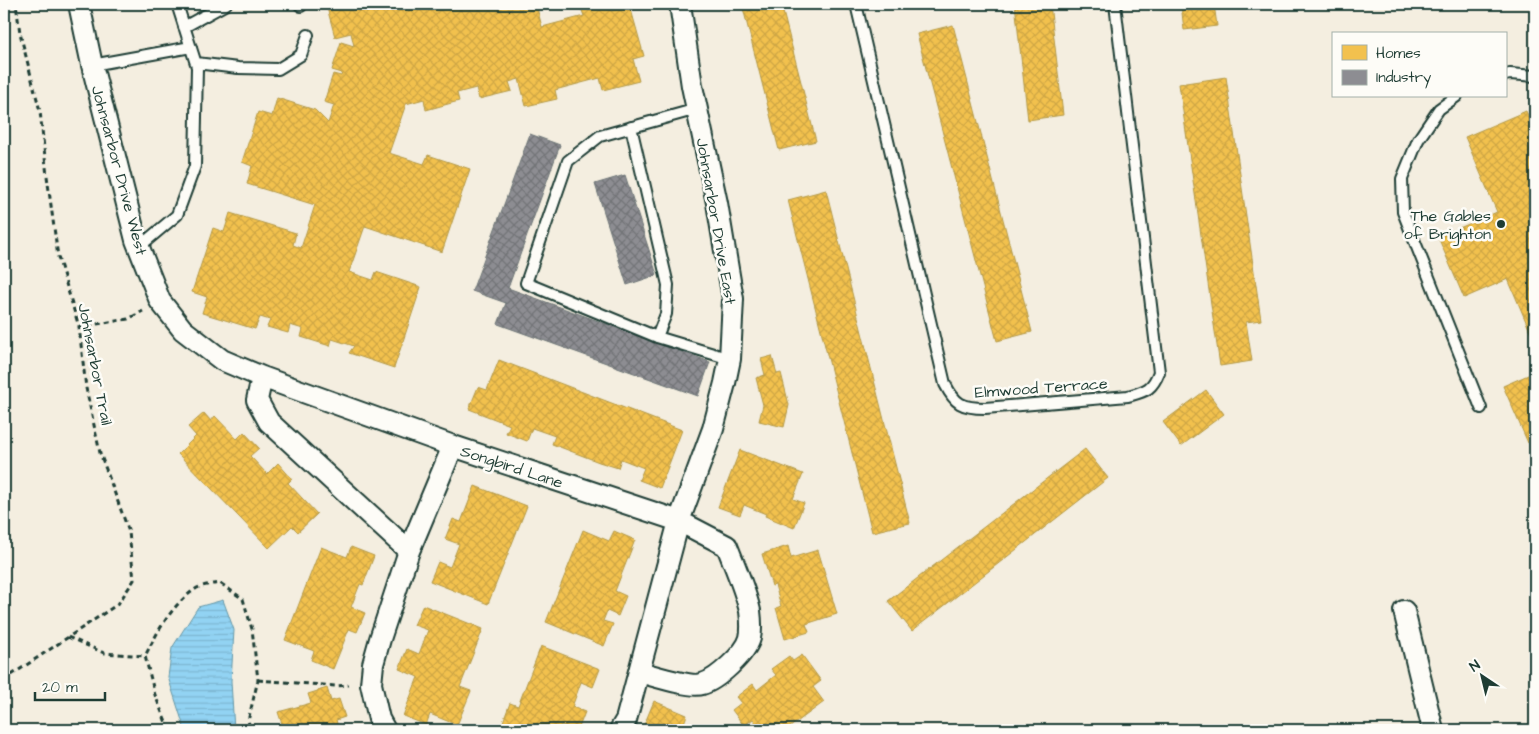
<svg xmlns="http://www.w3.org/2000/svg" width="1539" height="734" viewBox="0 0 1539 734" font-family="'Architects Daughter',sans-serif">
<defs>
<pattern id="water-rules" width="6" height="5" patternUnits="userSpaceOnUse" patternTransform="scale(1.25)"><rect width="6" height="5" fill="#92d3f3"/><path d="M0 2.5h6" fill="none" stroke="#7db6d1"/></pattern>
<pattern id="homes-cross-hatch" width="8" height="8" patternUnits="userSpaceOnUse" patternTransform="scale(1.25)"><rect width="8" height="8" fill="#f2c14e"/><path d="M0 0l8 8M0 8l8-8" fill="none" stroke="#cfa745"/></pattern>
<pattern id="industry-cross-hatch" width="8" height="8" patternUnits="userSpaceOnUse" patternTransform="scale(1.25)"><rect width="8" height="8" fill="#8d8d92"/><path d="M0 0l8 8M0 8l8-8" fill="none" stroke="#737478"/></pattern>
</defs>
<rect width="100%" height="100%" fill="#f4eee0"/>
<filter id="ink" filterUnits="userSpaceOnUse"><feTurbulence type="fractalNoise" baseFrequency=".02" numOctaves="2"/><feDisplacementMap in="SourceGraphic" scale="10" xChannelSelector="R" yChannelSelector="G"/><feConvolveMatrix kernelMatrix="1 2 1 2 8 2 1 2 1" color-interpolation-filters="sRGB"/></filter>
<g filter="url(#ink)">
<path fill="url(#water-rules)" stroke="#6497a7" d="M223 600 234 630 231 681 234 730H185L168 677 172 648 198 607Z"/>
<path fill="url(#homes-cross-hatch)" stroke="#b39946" d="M326 4H536L542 27 584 16 581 8 596 4H609L611 11 630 6 644 56 633 59 639 81 603 90 600 78 555 90 557 99 526 106 519 79 509 82 512 91 479 99 476 88 457 93 459 101 426 110 424 99 406 104 389 153 424 164 428 155 470 169 442 252 365 226 349 272 373 280 376 272 421 287 394 368 349 353 354 346 332 339 330 346 301 337 303 329 290 325 288 333 267 327 270 320 260 317 255 329 202 313 207 297 192 292 213 228 224 232 230 213 296 233 293 245 301 248 315 205 247 184 252 166 242 162 258 112 272 116 277 98 315 110 328 123 334 105 324 102 333 74 341 76 342 73 332 70 341 42 354 46 351 33 335 37Z
M742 4H781L816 141 779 150Z
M1015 4H1050L1063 115 1028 120Z
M1181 4H1214L1217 26 1184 30Z
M953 25 1032 332 997 341 917 34Z
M1226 77 1261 320 1246 322 1252 361 1220 366 1179 84Z
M1526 111 1535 131V343L1508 279 1464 298 1438 237 1497 212 1465 137Z
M826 190 910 523 872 532 788 200Z
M772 356 777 374 781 373 789 405 784 427 759 421 763 405 756 378 765 375 761 359Z
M499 360 682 430 660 488 639 480 644 468 621 459 618 468 599 462 552 444 555 436 532 428 527 441 506 433 510 425 469 409 478 387 487 390Z
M1535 372V440L1528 443 1503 386Z
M1206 390 1224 414 1181 446 1163 422Z
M204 413 211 421 215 416 237 439 244 432 259 448 250 456 267 474 278 463 292 479 288 483 317 514 298 532 292 526 269 548 178 454 196 436 188 427Z
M1085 449 1108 478 912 631 888 601Z
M740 450 803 474 793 499 804 503 794 528 765 516 766 514 744 505 740 515 718 507Z
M475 486 527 506 488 604 430 581 438 562 450 567 459 544 445 539 453 519 461 522Z
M583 530 609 541 614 531 635 540 615 591 626 596 618 616 607 611 603 621 613 624 604 646 546 622Z
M788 546 791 558 818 550 837 614 806 624 809 632 785 639 776 608 781 606 775 585 772 586 762 554Z
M321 547 347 557 351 547 374 556 363 585 360 584 351 607 365 613 357 632 349 629 333 669 311 660 314 651 285 640Z
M423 605 483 629 460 687 471 691 457 725 430 714 426 725 403 716 418 677 399 669 407 649 419 654 428 630 414 625Z
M541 646 600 669 593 687 581 682 572 707 585 712 578 730 561 725 559 730H500L510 703 518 706Z
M802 655 821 681 813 687 824 702 786 730H762L753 719 744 726 732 710 741 703 736 697 753 684 757 690 776 675 771 669 789 656 793 661Z
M327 688 331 701 339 699 345 717 336 720 339 730H284L278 712 311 703 308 694Z
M654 701 687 715 684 723 703 730H642Z"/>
<path fill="url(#industry-cross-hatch)" stroke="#6c7576" d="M530 134 560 145 508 288 710 362 698 396 498 324 506 303 472 291Z
M625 175 657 275 627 285 595 184Z"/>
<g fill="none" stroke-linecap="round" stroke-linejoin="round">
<g stroke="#1f3d34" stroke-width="14">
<path id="service" d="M299 4 301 6
M856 4 945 384C955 404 962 408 985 408L1128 396C1146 391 1152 390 1159 372L1115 4
M184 27 226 4
M196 63 238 68 278 69 301 55 308 35
M92 65 191 47
M1505 75 1510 74 1535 76
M1457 96 1439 109 1418 140 1402 179 1403 212 1481 408
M697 109 600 136 568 161 526 283 657 337 730 359
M631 127 668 285 666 314 657 337
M139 247 177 215 195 166 197 67 177 4"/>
</g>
<g stroke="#1f3d34" stroke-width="24">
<path id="minor" d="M79 4 92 65 136 240 160 301 183 330 222 360 262 377 453 446 679 521 713 429 725 383 730 359 733 299 717 203 692 86 680 4
M262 377 257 400 269 422 409 551
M1404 611 1433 730
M385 730 379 719 371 684 373 664 380 639 409 551 453 446
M620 730 626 720 679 521 727 546C735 567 745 589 750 611 751 619 752 629 750 638 746 653 717 680 702 684 690 688 652 675 639 672"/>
</g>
<path stroke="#1f3d34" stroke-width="3" stroke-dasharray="5 4" stroke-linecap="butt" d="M79 327 128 319 143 311
M68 637 104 653 145 656
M4 680 118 604 134 580 129 532 100 453 86 388 79 327 58 257 47 176 40 111 20 33 16 4
M258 680 336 686 349 685
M169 730 155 695 145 656C158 631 172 604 197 588 203 585 213 584 220 583L243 599 252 629 258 680 248 721 251 730"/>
<use href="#service" stroke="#fdfcf7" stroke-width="10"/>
<use href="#minor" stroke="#fdfcf7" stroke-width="20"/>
</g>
</g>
<circle fill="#1f3d34" stroke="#fdfcf7" stroke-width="2" cx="1501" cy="224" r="5"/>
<g text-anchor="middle" stroke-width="5" stroke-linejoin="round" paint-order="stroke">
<g font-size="16" fill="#1f3d34" stroke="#fdfcf7">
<text transform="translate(120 170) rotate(75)" y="6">Johnsarbor Drive West</text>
<text transform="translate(717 221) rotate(80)" y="6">Johnsarbor Drive East</text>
<text transform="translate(96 364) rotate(79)" y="6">Johnsarbor Trail</text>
<text transform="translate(1041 387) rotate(-4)" y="6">Elmwood Terrace</text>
<text transform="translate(512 466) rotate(18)" y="6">Songbird Lane</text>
</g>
<g font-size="16" fill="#1f3d34" stroke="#fdfcf7" text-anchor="end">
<text x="1491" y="221">The Gables<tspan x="1491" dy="18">of Brighton</tspan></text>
</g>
</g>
<rect width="1539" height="734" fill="none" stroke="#fdfcf7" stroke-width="20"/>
<rect x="10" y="10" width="1519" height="714" fill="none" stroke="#1f3d34" stroke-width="2" filter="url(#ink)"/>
<rect x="1332" y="32" width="175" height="65" fill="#fdfcf7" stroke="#a4b0a9"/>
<rect x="1342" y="45" width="25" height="15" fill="#f2c14e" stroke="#a4b0a9"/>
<text x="1376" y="58" font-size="15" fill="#1f3d34">Homes</text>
<rect x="1342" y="70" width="25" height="15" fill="#8d8d92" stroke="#a4b0a9"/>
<text x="1376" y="82" font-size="15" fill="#1f3d34">Industry</text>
<g transform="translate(1482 676) rotate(325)" stroke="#fdfcf7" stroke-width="4" paint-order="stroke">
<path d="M0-4L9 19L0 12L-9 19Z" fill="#1f3d34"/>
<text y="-8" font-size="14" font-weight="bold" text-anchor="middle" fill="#1f3d34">N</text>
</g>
<path d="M35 692v8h70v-8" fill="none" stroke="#1f3d34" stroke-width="2.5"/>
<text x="42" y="692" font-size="15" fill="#1f3d34" stroke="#fdfcf7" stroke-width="4" paint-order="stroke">20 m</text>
</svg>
